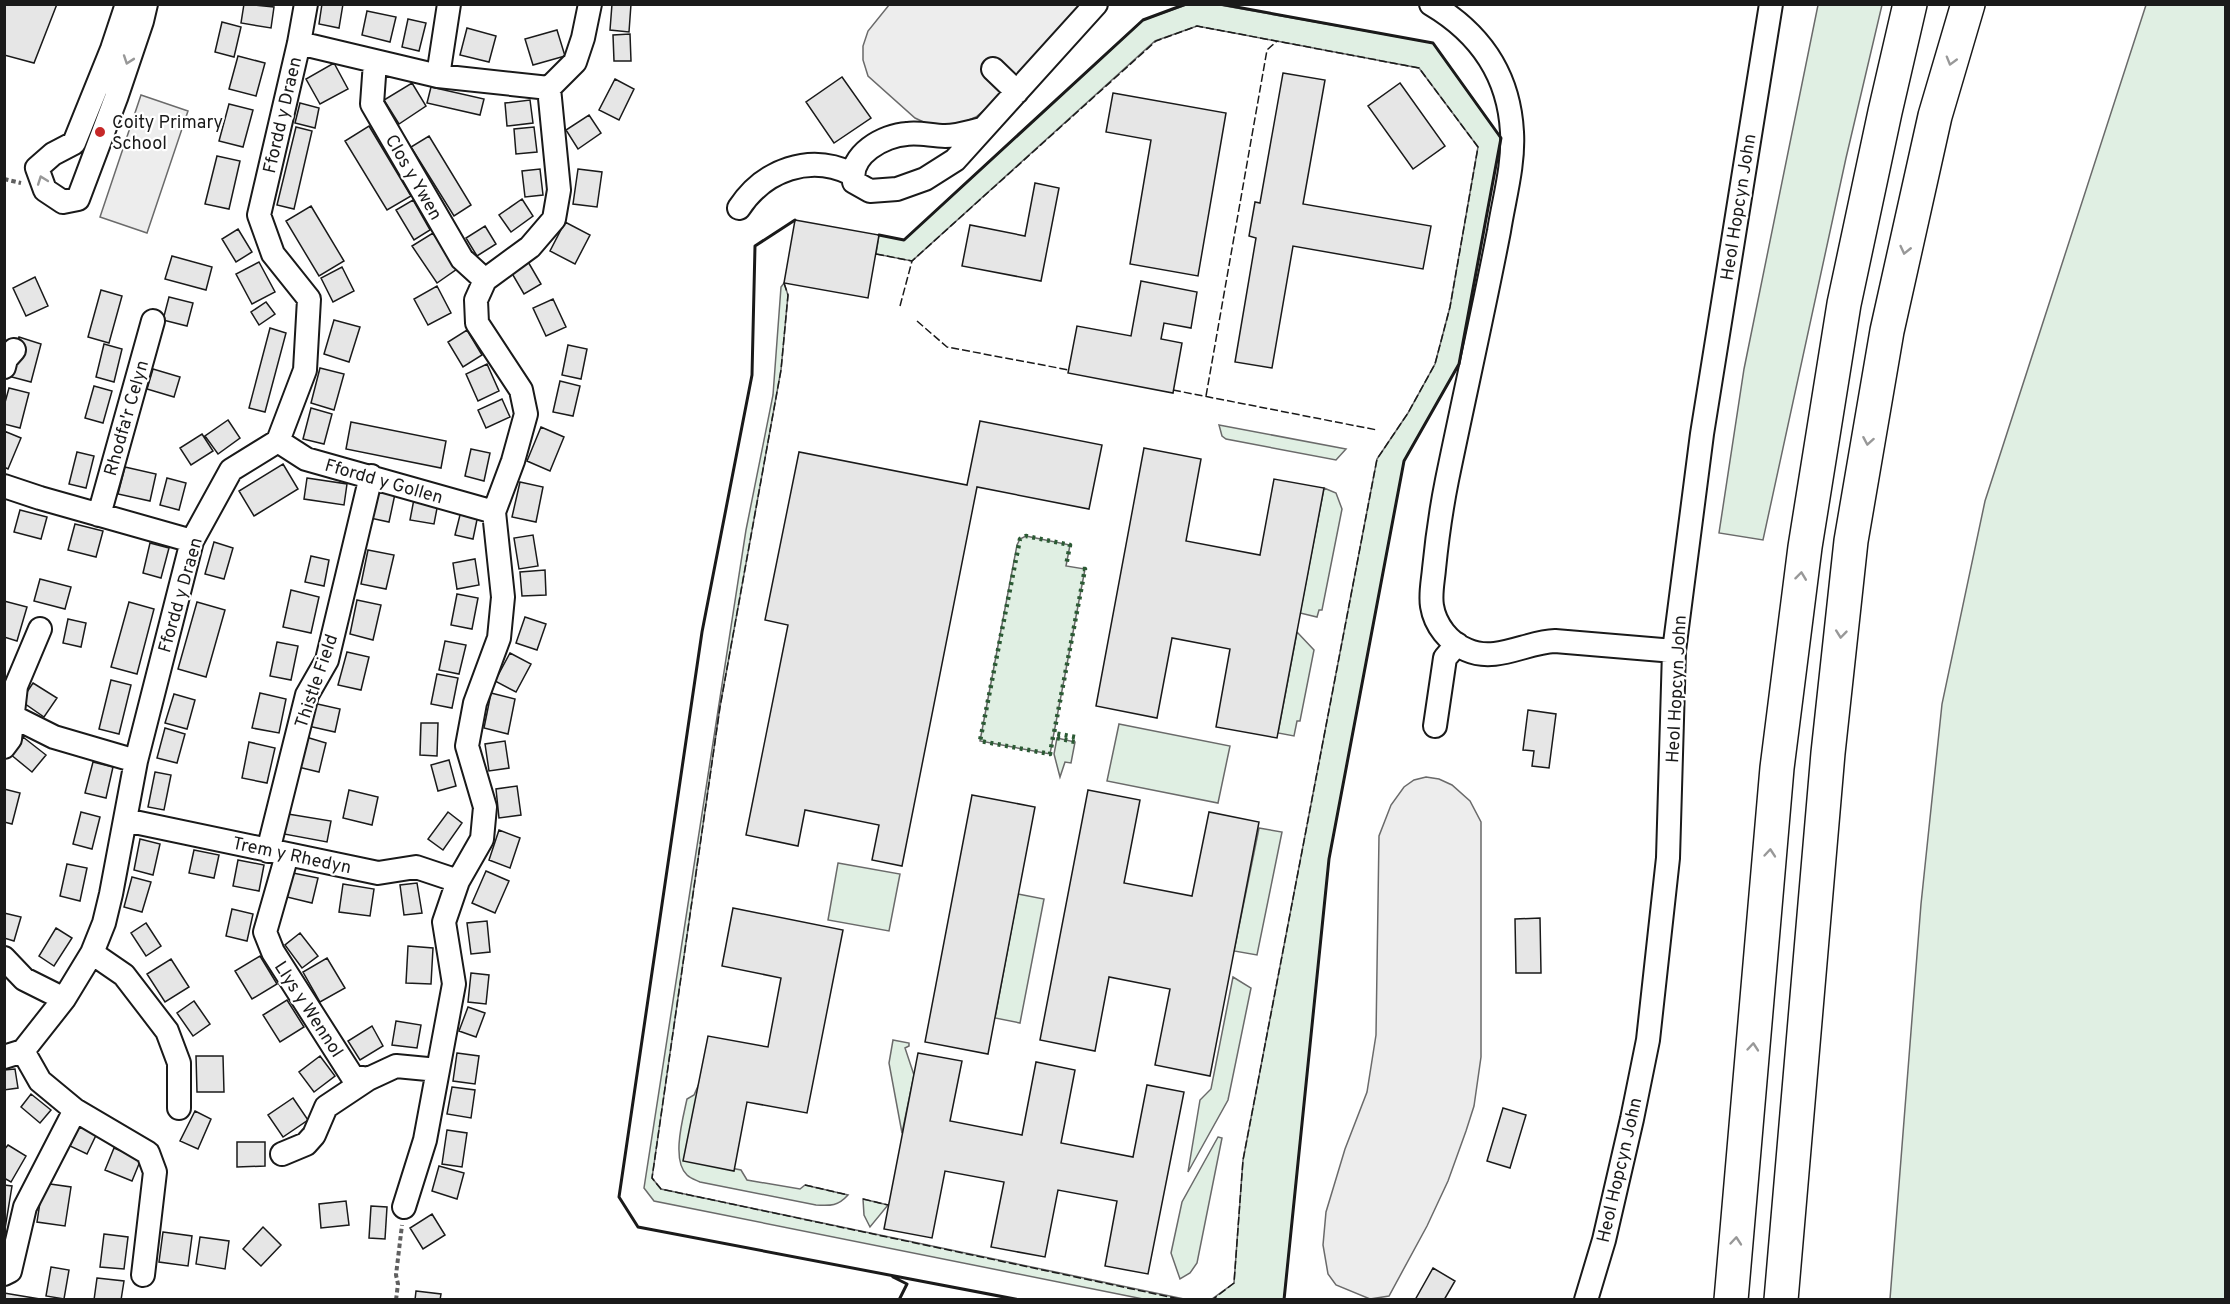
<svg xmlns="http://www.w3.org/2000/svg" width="2230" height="1304" viewBox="0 0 2230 1304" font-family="Overpass,sans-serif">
<rect width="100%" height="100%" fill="#fff"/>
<path fill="#e0efe3" stroke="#6a6a6a" stroke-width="1.5" d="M1186 5H1220L1433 43 1501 138 1459 364 1404 461 1329 859 1284 1299H1212L1234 1283 1243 1160 1377 459 1408 413 1435 364 1450 307 1478 147 1419 68 1197 26 1155 41 912 261 876 254 879 235 904 240 1143 20Z
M1818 5H1882L1846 158 1763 540 1719 533 1744 369Z
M2146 5H2225V1299H1890L1921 904 1942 704 1985 501Z
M784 283 788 295 781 370 720 707 652 1178 661 1189 1184 1299H1143L654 1201 644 1188 746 530 773 395 781 287Z
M1219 425 1346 449 1336 460 1226 439 1222 436Z
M1324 488 1336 493 1342 509 1322 610H1319L1317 617 1300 613Z
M1026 536 1070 545 1066 566 1085 569 1050 754 980 741 1017 545 1020 539Z
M1297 632 1314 650 1300 721H1297L1294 736 1278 733Z
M1119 724 1230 746 1218 803 1107 781Z
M1057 738 1075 742 1071 763 1065 762 1060 777 1054 754Z
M1259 828 1282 832 1257 955 1234 951Z
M838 863 900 874 889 931 828 920Z
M1018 894 1044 899 1020 1023 995 1018Z
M1233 977 1251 988 1228 1100 1188 1172 1200 1100 1211 1089Z
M893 1040 909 1043V1046L905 1048 914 1075 902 1133 889 1063Z
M707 1066 689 1160 741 1170 747 1180 800 1189 805 1185 848 1195C838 1206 831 1206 816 1205L700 1182C696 1180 691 1179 687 1175 671 1160 683 1118 687 1099L694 1095Z
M1218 1137 1222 1138 1197 1263 1190 1273 1180 1279 1171 1253 1182 1202Z
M863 1199 888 1205 870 1227 864 1215Z"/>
<path fill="#ededed" stroke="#6a6a6a" stroke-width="1.5" d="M889 5H1085L1001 96 976 117 959 124 932 126 915 118 868 76 863 60V46L868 31Z
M141 95 188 111 147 233 100 217Z
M1426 777 1439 779 1452 785 1470 801 1481 822V1057L1474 1106 1466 1131 1448 1181 1427 1226 1389 1296 1370 1299 1336 1285 1328 1274 1323 1245 1326 1212 1345 1149 1367 1092 1376 1035 1379 836 1391 805 1404 787 1414 780Z"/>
<path fill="#e6e6e6" stroke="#1a1a1a" stroke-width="1.5" d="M4 4H57L34 63 4 55Z
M244 4 274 7 271 28 241 23Z
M322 4H343L339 28 319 24Z
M612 4H631L629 32 610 30Z
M367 11 396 17 390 42 362 35Z
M408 19 426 23 419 51 402 47Z
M222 22 241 27 234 57 215 52Z
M467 28 496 36 489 62 460 55Z
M557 30 565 56 533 65 525 39Z
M630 34 631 61H614L613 35Z
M238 56 265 63 256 96 229 89Z
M334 63 348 89 320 104 306 79Z
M1283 73 1325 80 1303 204 1431 226 1423 269 1293 246 1272 368 1235 362 1256 238 1249 236 1255 202 1260 203Z
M842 77 871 118 834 143 806 102Z
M615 79 634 89 619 120 599 110Z
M412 83 426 106 399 124 384 100Z
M1400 83 1445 146 1413 169 1368 106Z
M431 87 484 99 480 115 427 103Z
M1113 93 1226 113 1198 276 1130 264 1151 140 1106 132Z
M530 100 533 123 507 126 505 103Z
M300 103 319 108 315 128 295 123Z
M229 104 253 110 243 147 219 141Z
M589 115 601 133 578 149 566 130Z
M369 126 411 196 387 210 345 141Z
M296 127 312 131 294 209 277 205Z
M534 127 537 152 516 154 514 129Z
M429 136 471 205 454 216 411 147Z
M217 156 240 161 229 209 205 204Z
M540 169 543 195 525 197 522 171Z
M578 169 602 172 597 207 573 204Z
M1035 183 1059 188 1041 281 962 266 970 225 1025 236Z
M522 199 533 216 511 232 499 215Z
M413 200 430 230 414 240 396 210Z
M311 206 344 261 319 276 286 221Z
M795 220 879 235 868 298 784 283Z
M565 222 590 235 575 264 550 251Z
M485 226 496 244 477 256 466 238Z
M238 229 252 252 236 262 222 239Z
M433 233 457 269 437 283 412 246Z
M172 256 212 267 206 290 165 279Z
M527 260 541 284 524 294 510 270Z
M259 262 275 292 252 304 236 274Z
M342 267 354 291 333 302 321 278Z
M35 277 48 306 26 316 13 288Z
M1141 281 1197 292 1191 328 1164 323 1161 339 1182 343 1173 393 1068 373 1077 326 1131 336Z
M437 286 451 313 428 325 414 299Z
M101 290 122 296 109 343 88 337Z
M169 297 193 303 187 326 163 320Z
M553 299 566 327 546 336 533 308Z
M266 302 275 314 259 325 251 312Z
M334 320 360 327 349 362 324 354Z
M270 328 286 333 265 412 249 408Z
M467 330 482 355 463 367 448 342Z
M19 337 41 344 31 382 8 376Z
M104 344 122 349 114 382 96 377Z
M568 345 587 349 581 379 562 375Z
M487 364 499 391 478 401 466 374Z
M320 368 344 374 334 410 311 403Z
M153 369 180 377 174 397 147 389Z
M560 381 580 386 573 416 553 412Z
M94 386 112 391 103 423 85 418Z
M9 388 29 393 20 428 4 424V406Z
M502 399 510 417 486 428 478 410Z
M311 408 332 414 324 444 303 439Z
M228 420 240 438 218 454 205 436Z
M980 421 1102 445 1089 509 977 487 902 866 872 860 879 825 805 810 798 846 746 835 788 625 765 620 799 452 967 485Z
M351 422 446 441 441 468 346 449Z
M541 427 564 437 550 471 527 461Z
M4 431 21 438 8 469 4 467Z
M202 434 213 451 191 465 180 448Z
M1144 448 1201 459 1186 541 1260 555 1274 479 1324 488 1277 738 1216 727 1230 649 1172 638 1157 718 1096 706Z
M471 449 490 453 484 481 465 476Z
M77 452 94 456 86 488 69 484Z
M283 464 298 489 254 516 239 491Z
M125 467 156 474 150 501 118 494Z
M167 478 186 483 179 510 160 505Z
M307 478 347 484 344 505 304 499Z
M520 482 543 487 536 522 512 517Z
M377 490 395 494 389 522 370 518Z
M414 499 438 503 434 524 410 520Z
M462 507 479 510 473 539 455 535Z
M20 510 47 517 41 539 14 532Z
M75 524 103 531 96 557 68 550Z
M533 535 538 566 519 569 514 538Z
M214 542 233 548 224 579 205 574Z
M150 543 169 548 161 578 143 573Z
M368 550 394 555 386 589 361 584Z
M311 556 329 560 324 586 305 582Z
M475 559 479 585 457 589 453 563Z
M545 570 546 595 522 596 520 572Z
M40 579 71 587 65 609 34 601Z
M291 590 319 597 311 633 283 627Z
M457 594 478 598 472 629 451 625Z
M357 600 381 605 373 640 350 634Z
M4 601 27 607 17 641 4 637Z
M129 602 154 609 137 674 111 667Z
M197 602 225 610 206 677 178 669Z
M525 617 546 624 537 650 516 643Z
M68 619 86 623 81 647 63 643Z
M445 641 466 645 459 674 439 670Z
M277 642 298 646 291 680 270 676Z
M347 652 369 657 361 690 338 685Z
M510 653 531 664 516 692 495 681Z
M437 674 458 678 452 708 431 704Z
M111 680 131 685 119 734 99 729Z
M33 683 57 698 44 717 21 701Z
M260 693 286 699 279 733 252 728Z
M491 693 515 699 508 734 484 728Z
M174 694 195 700 187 729 165 723Z
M313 703 340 709 335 732 308 726Z
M1528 710 1556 714 1549 768 1532 766 1534 751 1523 750Z
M421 723H438L437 756 420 755Z
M165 728 185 734 177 763 157 758Z
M23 737 46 755 32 772 10 754Z
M306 737 326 743 319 772 298 767Z
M505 741 509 768 489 771 485 744Z
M249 742 275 748 267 783 242 778Z
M449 760 456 786 438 791 431 765Z
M93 762 113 767 106 798 85 793Z
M155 772 171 775 164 810 148 807Z
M517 786 521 815 499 818 496 789Z
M4 789 20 793 12 824 4 822Z
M349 790 378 797 372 825 343 818Z
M1088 790 1140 800 1124 883 1192 896 1209 812 1259 822 1210 1076 1155 1065 1170 989 1109 977 1095 1051 1040 1040Z
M972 795 1035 807 988 1054 925 1042Z
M81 812 100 817 92 849 73 844Z
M448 812 462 823 443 850 428 839Z
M288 814 331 821 327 842 284 834Z
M499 830 520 838 510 868 489 860Z
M140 839 160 844 153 875 134 870Z
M194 850 219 855 214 878 189 873Z
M238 860 264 865 259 891 233 886Z
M67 864 87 868 80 901 60 896Z
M486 871 509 881 495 913 472 903Z
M293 873 318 878 312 903 287 897Z
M132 877 151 882 142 912 124 907Z
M417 883 422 913 404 915 400 885Z
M343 884 374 889 370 916 339 912Z
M733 908 843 930 807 1113 747 1102 734 1171 683 1161 708 1036 768 1047 781 978 722 966Z
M232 909 253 914 247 941 226 936Z
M4 913 21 917 14 941 4 938Z
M1540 918 1541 973H1516L1515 919Z
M487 921 490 952 471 954 467 923Z
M146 923 161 946 146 956 131 933Z
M56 928 72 938 54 966 39 956Z
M300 933 318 956 302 968 285 945Z
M408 946 433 948 431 984 406 983Z
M260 956 277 984 252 999 235 971Z
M327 958 345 988 320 1002 303 972Z
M171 959 189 987 165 1002 147 974Z
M471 973 489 975 486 1004 468 1002Z
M287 1000 304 1027 280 1042 263 1015Z
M194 1001 210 1024 193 1036 177 1013Z
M468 1007 485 1013 476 1037 459 1031Z
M396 1021 421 1025 417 1048 392 1045Z
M372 1026 383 1046 360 1060 348 1041Z
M457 1053 479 1056 475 1084 453 1081Z
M918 1053 962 1061 950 1121 1022 1135 1036 1062 1075 1070 1061 1143 1133 1157 1147 1085 1184 1092 1148 1274 1105 1266 1117 1201 1058 1190 1045 1257 991 1247 1004 1182 945 1171 932 1238 884 1229Z
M196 1056H223L224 1092H197Z
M320 1056 335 1076 314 1092 299 1072Z
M15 1069 18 1088 4 1090V1070Z
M452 1087 475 1090 471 1118 447 1114Z
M31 1094 51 1110 40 1123 21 1107Z
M293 1098 308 1120 283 1137 268 1115Z
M1503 1108 1526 1115 1510 1168 1487 1161Z
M195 1111 211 1119 198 1149 180 1141Z
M82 1121 99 1129 87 1154 70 1146Z
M447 1130 467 1133 462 1167 442 1164Z
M237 1142H265V1166L237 1167Z
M8 1145 26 1156 11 1182 4 1178V1150Z
M114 1148 141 1159 132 1181 105 1170Z
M439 1166 464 1173 457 1199 432 1191Z
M43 1183 71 1187 65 1226 37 1222Z
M4 1185 12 1186 4 1235Z
M346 1201 349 1225 321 1228 319 1204Z
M371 1206 387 1207 385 1239 369 1238Z
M432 1214 445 1235 423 1249 410 1228Z
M263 1227 281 1245 261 1266 243 1249Z
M163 1232 192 1236 188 1266 159 1262Z
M104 1234 128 1237 124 1269 100 1267Z
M200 1237 229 1241 225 1269 196 1264Z
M51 1267 69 1270 64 1299 46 1296Z
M1433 1268 1455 1281 1444 1300H1415Z
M97 1278 124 1281 121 1300H94Z
M416 1291 441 1294 440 1300H415Z
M4 1293 46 1300H4Z"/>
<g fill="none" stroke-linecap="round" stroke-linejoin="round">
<g stroke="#1a1a1a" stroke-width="26">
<path id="minor" d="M127 4 112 49 74 143 53 154 37 168 45 190 63 202 78 199 116 98 142 21 146 4
M1431 4C1480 33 1509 75 1512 132 1514 165 1504 199 1499 231 1483 314 1464 397 1447 480 1441 510 1437 539 1434 569 1433 581 1430 594 1432 606 1435 625 1449 643 1467 650 1496 663 1526 642 1555 641L1674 651
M299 43 438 76 549 88
M375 62 372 104 462 259 485 280
M993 69 1017 92
M438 76 449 4
M549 88 575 62 583 38 590 4
M982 129C969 132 958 136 945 136 932 136 919 132 907 134 884 135 848 155 854 182L870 191 897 189 925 179 955 160 1096 4
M739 208C764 170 810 153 852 174
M4 367 6 359 14 350
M278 441 306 459 494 512
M4 486 40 498 192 541
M99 515 153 321
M4 712 54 737 136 761
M1435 726 1445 658 1457 644
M4 747 10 739 16 686 40 629
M125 820 378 873 416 867 458 881
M268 851 307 695 327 660 371 476
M287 855 265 932 273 952 352 1076 368 1079 396 1066 438 1070
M92 953 124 975 167 1031 179 1063V1108
M4 958 24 979 64 999
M23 1051 40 1081 75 1110 148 1153 155 1172 143 1275
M4 1057 23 1051 64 999 92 953 104 923 111 894 136 761 192 541 231 470 278 441 305 370 309 299 273 254 259 215 299 43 306 4
M282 1154 306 1144 314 1135 326 1107 368 1079
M404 1207 425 1140 454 984 444 922 458 881 482 839 485 807 467 746 475 703 499 638 503 597 494 512 513 461 526 414 521 390 477 323 476 300 485 280 530 247 554 219 559 190 549 88
M4 1274 10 1271 25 1207 75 1110
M1586 1300 1604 1240 1632 1119 1648 1040 1668 858 1674 651 1702 434 1771 4"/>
</g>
<g stroke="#1a1a1a" stroke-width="36">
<path id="highway" d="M1731 1300 1777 768 1805 547 1844 304 1885 112 1910 4
M1781 1300 1828 753 1851 541 1887 331 1935 116 1968 4"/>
</g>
<path stroke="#5f5f5f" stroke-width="4" stroke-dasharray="4.5 3" stroke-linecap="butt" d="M4 179 21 183
M396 1300 398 1284 396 1275 402 1225"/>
<use href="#minor" stroke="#fff" stroke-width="22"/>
<use href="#highway" stroke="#fff" stroke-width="33"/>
<path stroke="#2b5a34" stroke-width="4.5" stroke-dasharray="3 4.5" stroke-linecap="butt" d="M1053 737 1050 754 980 741 1020 539 1026 536 1070 545 1066 566
M1075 737 1054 733 1085 569H1082
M1057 738 1075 742"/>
<path stroke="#1a1a1a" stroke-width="1.5" stroke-dasharray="8 3" stroke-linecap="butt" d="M876 254 912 261 1156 41 1197 26 1419 68 1478 147 1450 307 1435 364 1408 413 1377 459 1243 1160 1234 1283 1212 1300
M784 283 788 295 781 370 720 707 652 1178 661 1189 1184 1300
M900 306 912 261
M917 321 947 347 1069 370
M1173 390 1377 430
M1206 396 1267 50 1277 41
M805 1185 848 1195
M863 1199 888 1205"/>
<path stroke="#1a1a1a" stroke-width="3" d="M1220 4 1433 43 1501 138 1459 364 1404 461 1329 859 1284 1300
M795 220 755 246 752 375 702 632 619 1197 638 1227 1020 1300
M879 235 904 240 1143 20 1186 4
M893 1277 907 1284 899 1300"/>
</g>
<defs><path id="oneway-chevron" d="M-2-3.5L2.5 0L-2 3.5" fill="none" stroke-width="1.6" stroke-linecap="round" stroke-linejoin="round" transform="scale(1.5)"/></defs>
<g stroke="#989898">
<use href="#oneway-chevron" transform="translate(128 60) rotate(109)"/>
<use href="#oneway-chevron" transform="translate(1951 61) rotate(106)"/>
<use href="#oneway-chevron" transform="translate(42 180) rotate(-110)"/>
<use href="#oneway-chevron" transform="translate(1905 250) rotate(103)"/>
<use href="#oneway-chevron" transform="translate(1868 441) rotate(100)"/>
<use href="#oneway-chevron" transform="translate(1801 576) rotate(-83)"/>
<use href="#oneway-chevron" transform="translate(1841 634) rotate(96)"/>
<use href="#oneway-chevron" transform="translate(1770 853) rotate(-85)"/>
<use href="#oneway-chevron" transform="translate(1753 1047) rotate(-85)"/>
<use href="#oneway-chevron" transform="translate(1736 1241) rotate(-85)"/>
</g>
<circle fill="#c62828" stroke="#fff" stroke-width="2" cx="100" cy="132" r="6"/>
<g text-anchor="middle" stroke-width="4.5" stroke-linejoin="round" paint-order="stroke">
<g font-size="18" fill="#1a1a1a" stroke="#fff">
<text transform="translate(282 115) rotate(-77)" y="6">Ffordd y Draen</text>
<text transform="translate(414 177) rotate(60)" y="6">Clos y Ywen</text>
<text transform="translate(1738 207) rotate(-81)" y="6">Heol Hopcyn John</text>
<text transform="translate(126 418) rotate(-74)" y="6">Rhodfa'r Celyn</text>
<text transform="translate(384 481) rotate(16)" y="6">Ffordd y Gollen</text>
<text transform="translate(180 595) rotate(-74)" y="6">Ffordd y Draen</text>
<text transform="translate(316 681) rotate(-71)" y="6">Thistle Field</text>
<text transform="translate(1676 689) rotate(-87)" y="6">Heol Hopcyn John</text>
<text transform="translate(292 855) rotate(12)" y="6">Trem y Rhedyn</text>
<text transform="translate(309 1009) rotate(57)" y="6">Llys y Wennol</text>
<text transform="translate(1619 1170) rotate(-77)" y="6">Heol Hopcyn John</text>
</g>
<g font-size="18" fill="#1a1a1a" stroke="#fff" text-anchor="start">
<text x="112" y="128">Coity Primary<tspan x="112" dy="21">School</tspan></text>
</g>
</g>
<rect width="2230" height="1304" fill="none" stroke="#1a1a1a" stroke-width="12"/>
</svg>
